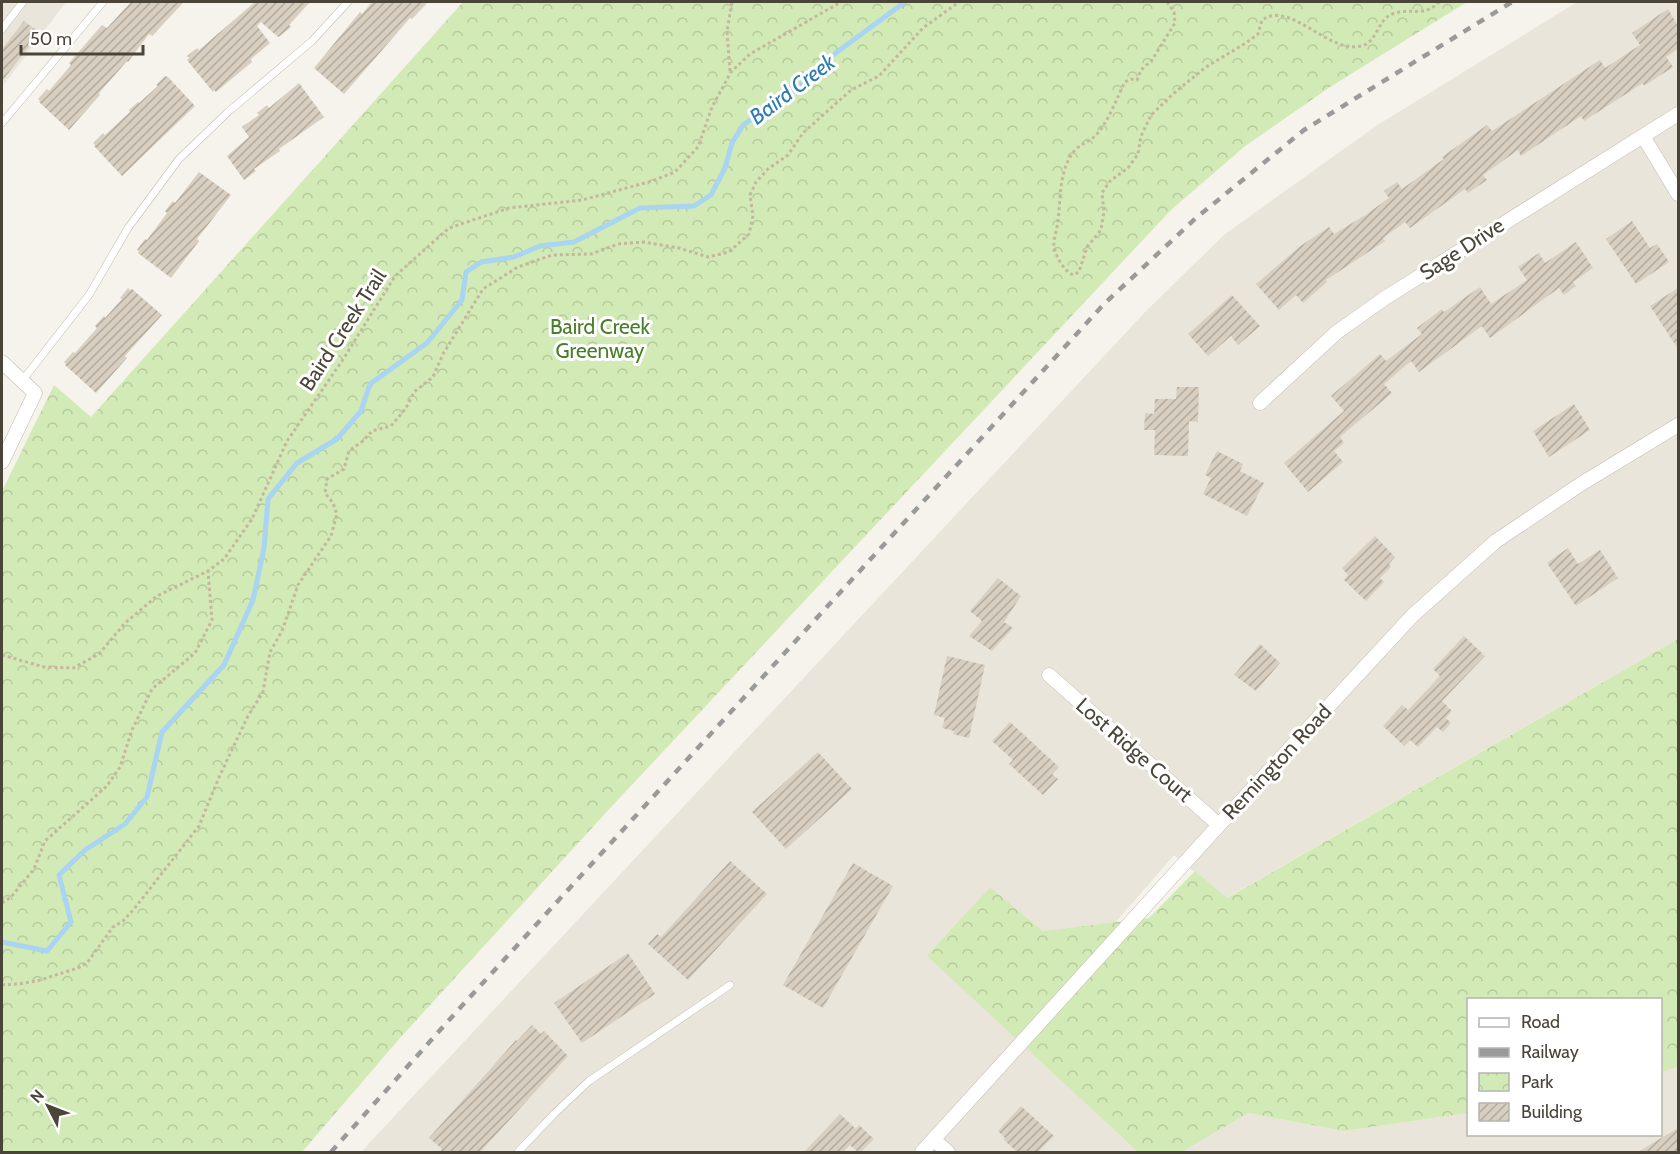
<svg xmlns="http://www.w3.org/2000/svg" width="1680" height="1154" viewBox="0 0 1680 1154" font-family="Cabin,sans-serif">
<defs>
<pattern id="park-crowns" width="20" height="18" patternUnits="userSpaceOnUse" patternTransform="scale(1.5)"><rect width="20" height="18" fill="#d2eab5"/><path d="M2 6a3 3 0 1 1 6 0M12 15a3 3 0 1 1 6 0" fill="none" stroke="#b6ca9c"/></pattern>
<pattern id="building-hatch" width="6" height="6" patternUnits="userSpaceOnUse" patternTransform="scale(1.5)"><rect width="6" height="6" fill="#d8cfc1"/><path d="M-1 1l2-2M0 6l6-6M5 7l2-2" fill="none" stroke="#b1aa9e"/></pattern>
</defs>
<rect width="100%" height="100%" fill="#f6f3ec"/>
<path fill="#eae5da" d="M2 2H66L2 87Z
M1577 2H1678V639L1226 898 1174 855 1115 923 1043 931 990 887 928 956 1138 1152H361L1147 310 1225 234 1376 126Z
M1678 1067V1152H1182L1248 1113 1344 1131 1468 1113V1134H1660L1661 1072Z"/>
<path fill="url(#park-crowns)" d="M463 2H1467L1330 87 1244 147 1171 210 612 806 400 1038 302 1152H2V491L54 385 91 417Z
M1678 639V1067L1661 1072 1660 1000H1468V1113L1344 1131 1248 1113 1182 1152H1138L927 956 990 887 1043 931 1149 918 1195 871 1227 898Z"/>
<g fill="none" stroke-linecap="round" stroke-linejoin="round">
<path stroke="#a9d4f2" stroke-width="5" d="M2 942 47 951 71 922 59 875 85 850 125 824 147 797 162 732 224 665 253 600 264 548 268 499 297 463 337 439 361 411 370 384 427 343 462 300 466 272 481 262 514 257 540 246 574 242 640 208 694 206 711 195 725 168 732 143 743 125 796 89 837 52 905 2"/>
</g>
<path fill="url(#building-hatch)" d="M131 2H184L154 34 152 36 149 34 128 62 127 61 99 93 100 95 69 130 39 102 40 101 38 99 47 89 49 91 71 65 69 63 102 25 107 28Z
M255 2H310L289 25 291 27 280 36 278 37 261 22 257 26 270 43 251 59 252 62 216 92 214 90 213 92 187 60 189 58 187 56 197 48 199 50Z
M372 2H428L412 19 410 18 344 94 314 68 360 12 362 14Z
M1668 9 1678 26V49L1666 57 1673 67 1644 86 1643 83 1584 121 1581 116 1521 156 1518 150 1483 175 1487 180 1468 193 1465 189 1410 228 1405 222 1383 238 1385 241 1326 280 1327 282 1303 303 1296 295 1279 310 1256 284 1299 247 1329 227 1334 234 1367 214 1389 198 1384 191 1397 182 1402 189 1444 159 1442 157 1487 125 1492 131 1600 60 1605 68 1640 45 1632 33Z
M24 21 40 33 2 81V49Z
M165 76 168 77 195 106 122 176 94 146 95 145 93 143 103 133 105 135 130 112 129 110 138 102 139 103 158 86 156 85Z
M299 83 324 117 279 149 280 151 254 169 256 171 244 180 227 156 249 137 242 127 259 115 257 113 267 105 269 108Z
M199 172 231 195 197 239 199 241 171 278 138 253 139 251 137 250 145 239 147 240 167 213 165 211 173 201 175 203Z
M1632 221 1650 248 1657 244 1669 262 1636 284 1606 239Z
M1576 242 1593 268 1573 282 1576 286 1564 295 1559 288 1490 338 1482 326 1419 372 1411 361 1384 384 1392 393 1340 437 1344 443 1334 451 1343 462 1308 492 1284 463 1344 411 1331 396 1380 354 1386 361 1422 334 1417 328 1442 309 1444 312 1480 287 1491 304 1527 280 1518 267 1539 253 1545 263Z
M128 288 130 290 132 289 162 315 125 356 127 358 96 393 65 365 66 364 64 362 73 352 75 353 97 328 95 326 104 316 105 318 122 299 120 298Z
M1678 288V349L1650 306Z
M1232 295 1260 326 1238 345 1231 336 1208 356 1188 334Z
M1177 387H1199L1198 422 1189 421 1188 456 1154 455 1155 430H1144L1145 413 1154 414 1155 399H1176Z
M1574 404 1590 430 1549 457 1533 431Z
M1217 451 1243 464 1240 471 1264 483 1247 516 1203 494 1211 478 1205 475Z
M1375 536 1395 557 1389 564 1391 567 1380 578 1384 582 1366 601 1344 580 1348 575 1342 568Z
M1568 548 1578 564 1600 550 1618 578 1576 606 1547 563Z
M998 578 1021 596 1004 622 1013 628 992 651 969 636 982 621 970 611Z
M1464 636 1485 656 1442 701 1452 711 1446 718 1451 723 1443 732 1437 727 1418 747 1410 740 1404 746 1383 726 1402 705 1408 710 1440 676 1433 669Z
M1260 644 1280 663 1256 691 1234 675Z
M947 656 985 665 969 738 953 734 954 731 942 728 945 718 934 715Z
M1010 722 1059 767 1052 774 1058 779 1043 795 1009 764 1013 760 992 741Z
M818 752 852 789 786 849 752 812Z
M730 861 767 894 688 980 648 944 657 934 661 937Z
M853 863 893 886 823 1008 783 985Z
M628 953 655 994 582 1043 554 1003Z
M532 1025 541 1034 544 1031 568 1056 480 1152H441V1148L429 1138 516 1040 517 1041Z
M1021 1106 1054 1136 1038 1152H1017L1004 1140 1005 1138 998 1131Z
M840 1114 856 1129 859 1125 874 1139 861 1152H858L850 1145 843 1152H804Z
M1678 1128V1152H1638Z"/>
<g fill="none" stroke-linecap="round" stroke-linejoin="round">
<g stroke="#c2bbae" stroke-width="8">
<path id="lane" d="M2 29 23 2
M2 123 103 2
M22 381 89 295 128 228 179 159 228 112 312 41 348 2
M518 1152 555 1113 589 1081 730 985"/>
</g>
<g stroke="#c2bbae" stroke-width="15">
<path id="street" d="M1643 136 1678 194
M2 362 35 393 2 462
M1260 403 1337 332 1385 298 1678 114
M1049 675 1219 825
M934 1140 948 1152
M922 1152 1219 825 1412 616 1496 541 1581 484 1678 425"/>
</g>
<path stroke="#c4b79f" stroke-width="3" stroke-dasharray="3 3" stroke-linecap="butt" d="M1167 2 1174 12 1175 23 1152 60 1141 70 1137 80 1131 79 1125 82C1116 99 1109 121 1096 135 1086 145 1076 144 1069 159 1058 180 1061 205 1057 227 1056 233 1053 240 1054 245 1055 256 1064 271 1073 275L1079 272 1087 247 1101 230 1104 211 1102 193 1110 181 1128 168 1138 154 1141 136 1151 115 1174 93 1206 67 1246 43 1258 34 1262 20C1291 0 1328 54 1361 46 1378 42 1377 20 1392 14 1411 7 1424 18 1439 2
M730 71 727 31 732 2
M2 655 44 667 73 668 99 654 125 623 157 596 208 571 224 559 252 519 287 441 342 361 395 276 449 228 509 208 582 200 652 181 675 172 698 147 712 107 731 72 750 54 841 2
M2 903 11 897 34 869 45 841 107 786 120 767 132 730 152 689 195 653 212 620 208 571
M2 985 18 984 37 981 78 968 87 963 113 927 123 921 134 909 199 826 220 775 248 716 263 692 270 652 282 631 298 585 331 536 337 514 333 503 325 493 327 479 344 469 349 451 363 441 372 431 391 426 406 408 414 392 433 377 443 354 483 289 518 267 552 255 591 254 618 244 644 242 679 248 708 257 729 252 749 234 753 216 750 195 756 182 768 169 788 155 803 133 851 90 879 76 923 28 959 2"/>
<use href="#lane" stroke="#fff" stroke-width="7"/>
<use href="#street" stroke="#fff" stroke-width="14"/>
<path stroke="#9a9a9a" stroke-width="4.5" stroke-dasharray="8 8" stroke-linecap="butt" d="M331 1152 459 1009 1104 304 1196 218 1304 130 1512 2"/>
</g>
<g text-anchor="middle" stroke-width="6" stroke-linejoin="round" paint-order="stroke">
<g font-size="21" fill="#4b4439" stroke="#fff">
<text transform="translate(1462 249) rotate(-33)" y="7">Sage Drive</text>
<text transform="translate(343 330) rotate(-57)" y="7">Baird Creek Trail</text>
<text transform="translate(1134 750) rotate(41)" y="7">Lost Ridge Court</text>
<text transform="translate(1277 762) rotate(-47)" y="7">Remington Road</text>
</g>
<g font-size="21" fill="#4a7f2a" stroke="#fff">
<text x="600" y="334">Baird Creek<tspan x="600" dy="24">Greenway</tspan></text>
</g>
<g font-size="22" font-style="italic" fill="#2e7ab2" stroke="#fff">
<text transform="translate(792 89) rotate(-37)" y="8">Baird Creek</text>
</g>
</g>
<rect width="1680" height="1154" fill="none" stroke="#4b4439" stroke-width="6"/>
<rect x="1467" y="998" width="195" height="138" fill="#ffffff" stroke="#b7b4b0" stroke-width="1.5"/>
<rect x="1479" y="1018" width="30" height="9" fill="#ffffff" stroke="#b7b4b0" stroke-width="1.5"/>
<text x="1521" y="1028" font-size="18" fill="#4b4439">Road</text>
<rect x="1479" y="1048" width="30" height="9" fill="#9a9a9a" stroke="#b7b4b0" stroke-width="1.5"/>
<text x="1521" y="1058" font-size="18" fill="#4b4439">Railway</text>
<rect x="1479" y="1073" width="30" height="18" fill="url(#park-crowns)" stroke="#b7b4b0" stroke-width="1.5"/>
<text x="1521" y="1088" font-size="18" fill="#4b4439">Park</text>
<rect x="1479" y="1103" width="30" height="18" fill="url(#building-hatch)" stroke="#b7b4b0" stroke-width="1.5"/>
<text x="1521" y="1118" font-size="18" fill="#4b4439">Building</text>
<g transform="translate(48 1106) rotate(312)" stroke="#ffffff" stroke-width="4.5" paint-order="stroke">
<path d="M0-4.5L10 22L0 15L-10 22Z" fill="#4b4439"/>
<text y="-9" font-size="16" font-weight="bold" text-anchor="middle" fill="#4b4439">N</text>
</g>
<path d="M21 45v9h122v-9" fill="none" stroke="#4b4439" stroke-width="3"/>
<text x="30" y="45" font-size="18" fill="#4b4439" stroke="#ffffff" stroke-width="4.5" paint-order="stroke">50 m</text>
</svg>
